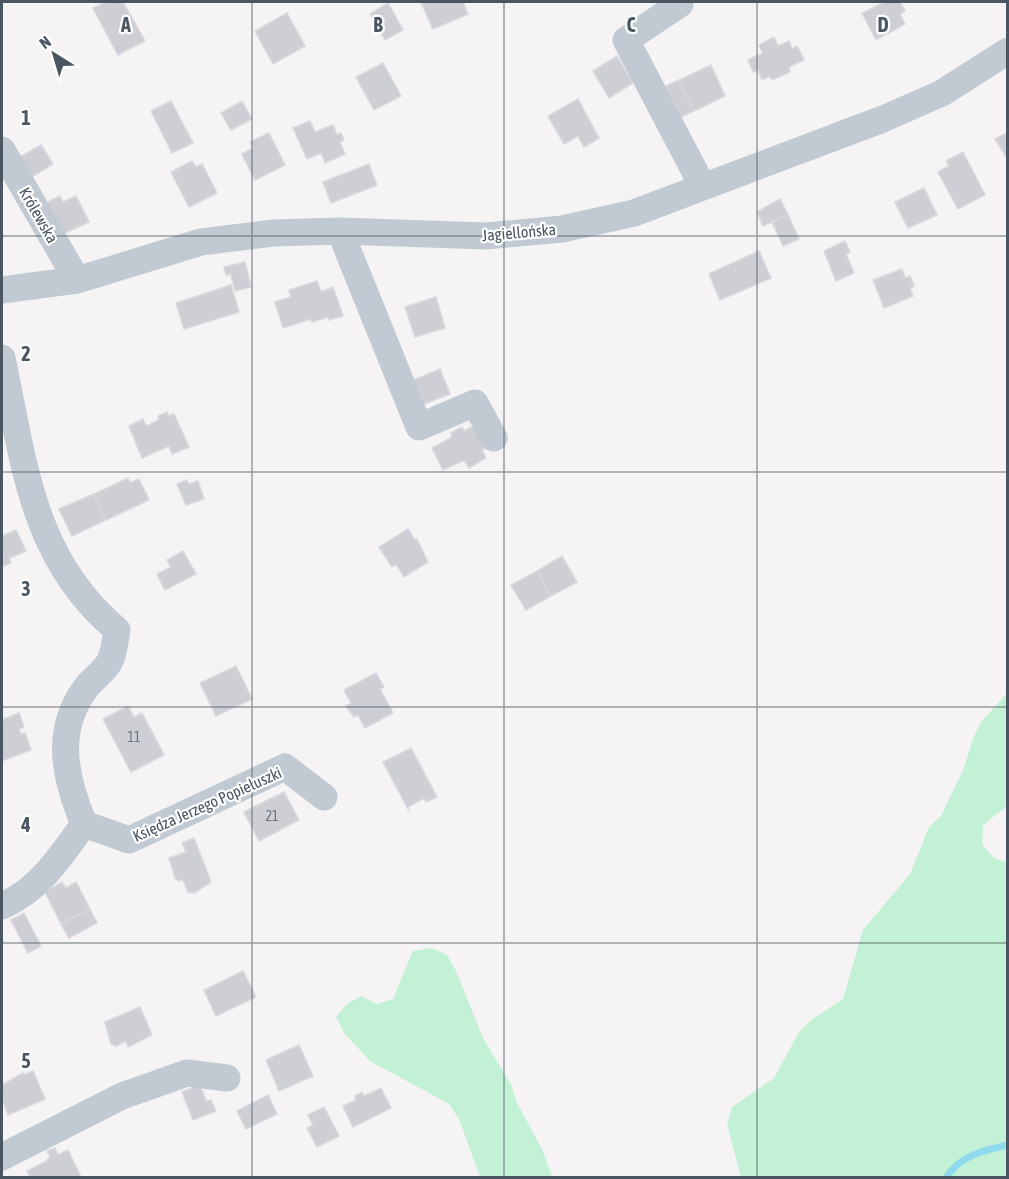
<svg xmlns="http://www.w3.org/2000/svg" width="1009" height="1179" viewBox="0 0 1009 1179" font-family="'Asap Condensed',sans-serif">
<rect width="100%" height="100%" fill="#f5f3f3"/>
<path fill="#c3f1d5" d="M1007 693V806L983 825 982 844 994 858 1007 862V1177H741L727 1124 732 1107 774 1078 799 1032 811 1020 843 999 863 930 910 874 929 827 941 816 963 770 974 736 982 721Z
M431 948 447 955 456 971 483 1038 511 1085 517 1103 542 1149 552 1177H480L459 1119 449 1104 370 1061 345 1034 336 1017 347 1004 361 996 377 1004 393 999 413 951Z"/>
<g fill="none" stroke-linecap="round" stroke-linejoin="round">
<path stroke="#90daee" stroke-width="7" d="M946 1178C959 1156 984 1150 1008 1145"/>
</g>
<path fill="#cdcfd5" stroke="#d7d9de" stroke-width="1.5" d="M106 2H123L145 41 118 55 93 8Z
M421 2H463L468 14 433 29Z
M885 2H900L905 11 900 14 905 24 876 40 862 13Z
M388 3 403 30 385 40 370 14Z
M287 13 305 46 273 64 255 31Z
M774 37 778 46 789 41 792 49 797 46 804 60 789 67 790 72 772 80 770 76 762 80 758 70 753 72 748 60 763 53 759 45Z
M617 56 633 83 609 98 593 71Z
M383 63 401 96 374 110 356 77Z
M711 65 725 96 694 111 679 80Z
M679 80 694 111 681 117 666 86Z
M578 99 599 138 584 147 578 136 564 144 548 116Z
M171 101 193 143 172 153 151 111Z
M242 101 252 119 231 130 221 113Z
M310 121 315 132 333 125 337 135 341 133 344 140 340 142 345 154 325 163 321 153 307 159 293 128Z
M1008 132V160L995 139Z
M269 133 285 165 255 180 242 154 253 148 250 142Z
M41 145 53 164 30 178 18 158Z
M963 152 985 195 958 209 938 172 949 166 946 161Z
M192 161 196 167 202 164 217 193 189 207 171 172Z
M369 164 377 185 331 203 323 182Z
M924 188 937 215 908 228 895 202Z
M60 196 63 202 76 196 89 222 59 236 44 204Z
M780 199 788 215 763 226 757 212Z
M788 215 799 239 783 246 772 222Z
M845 241 850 252 846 254 854 273 836 281 824 251Z
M759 251 771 278 720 300 709 274Z
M245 262 251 287 235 291 231 274 226 275 224 267Z
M902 269 905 278 910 276 914 286 910 288 913 296 884 308 873 280Z
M317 281 321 292 333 287 343 316 329 320 328 317 312 322 311 319 283 328 275 302 291 297 289 290Z
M231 285 239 312 184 329 176 303Z
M436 297 445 328 415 337 405 307Z
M440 369 450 394 424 404 414 380Z
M167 412 168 416 174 414 189 447 172 454 169 446 142 458 129 426 143 419 146 426 159 420 158 416Z
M475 425 487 448 482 450 486 458 469 468 464 460 443 470 432 448 452 437 451 433 462 427 464 431Z
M128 478 130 483 139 479 149 500 106 520 94 494Z
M187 480 189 484 198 481 204 499 186 505 177 484Z
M94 494 106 520 72 536 59 509Z
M408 529 415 540 417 539 428 562 404 577 396 564 392 567 379 547Z
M16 530 26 551 9 558 11 563 3 566 2 536Z
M183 551 196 574 165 590 157 574 171 567 167 560Z
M562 556 577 582 551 596 537 571Z
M537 571 551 596 526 610 511 585Z
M236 666 252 699 216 716 200 683Z
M376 673 384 687 380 689 393 713 365 728 358 715 354 717 346 706 351 703 344 690Z
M128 706 134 717 142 713 164 755 131 772 103 719Z
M19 713 24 727 19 729 21 734 25 733 31 750 2 761V720Z
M411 748 437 797 426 802 424 798 408 807 409 811 383 762Z
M284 792 299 820 259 841 244 812Z
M194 838 211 882 194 893 188 892 183 880 179 881 175 878 169 858 186 852 182 843Z
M62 882 66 888 76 882 90 909 61 924 45 892Z
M90 909 97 923 69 938 61 924Z
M24 913 41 946 28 953 11 920Z
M243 971 256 997 216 1016 204 990Z
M140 1007 152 1035 128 1047 126 1041 116 1046 111 1044 105 1022Z
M299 1045 313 1076 279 1091 266 1060Z
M33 1071 45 1099 8 1115 2 1099V1085L23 1073V1075Z
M200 1085 206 1101 211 1100 216 1111 193 1120 182 1092Z
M381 1088 391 1108 353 1127 343 1106 356 1100 355 1096 362 1092 364 1096Z
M268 1095 277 1114 246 1129 237 1111Z
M324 1107 339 1136 317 1147 307 1128 313 1125 308 1115Z
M55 1148 58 1155 68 1150 81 1177 30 1178 27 1171 45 1162 50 1157 47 1151Z"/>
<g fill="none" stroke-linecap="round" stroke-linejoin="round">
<path stroke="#c1cad2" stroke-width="27" d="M680 4 626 40 703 187
M2 150 77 280
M340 231 419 427 475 403 494 438
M2 290 77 280 201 242 273 233 340 231 486 236 562 229 634 213 883 119 942 93 1008 51
M2 358C24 461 31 558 117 630 115 640 114 653 110 661 104 672 92 679 85 689 54 732 65 778 84 824 61 856 39 890 2 906
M84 824 129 840 285 767 324 797
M2 1157 122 1096 187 1073 227 1078"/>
</g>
<path fill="none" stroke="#4a5661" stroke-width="1.5" stroke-opacity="0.55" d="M252 2V1178M504 2V1178M757 2V1178M2 236H1008M2 472H1008M2 707H1008M2 943H1008"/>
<g text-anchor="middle" stroke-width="4.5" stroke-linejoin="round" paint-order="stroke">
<g font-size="14" fill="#6b747e">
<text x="134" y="742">11</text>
<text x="272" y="821">21</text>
</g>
<g font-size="16" fill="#4a5661" stroke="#fff">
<text transform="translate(39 215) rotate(60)" y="6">Królewska</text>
<text transform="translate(519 232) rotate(-5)" y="6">Jagiellońska</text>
<text transform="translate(207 804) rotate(-24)" y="6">Księdza Jerzego Popiełuszki</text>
</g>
</g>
<g font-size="20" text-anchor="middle" font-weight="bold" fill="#4a5661" stroke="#fff" stroke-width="4.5" stroke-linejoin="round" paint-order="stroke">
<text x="126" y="32">A</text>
<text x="378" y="32">B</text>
<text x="631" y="32">C</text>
<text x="883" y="32">D</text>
<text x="26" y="125">1</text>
<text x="26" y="361">2</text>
<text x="26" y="596">3</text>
<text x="26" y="832">4</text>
<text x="26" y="1068">5</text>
</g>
<rect width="1009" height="1179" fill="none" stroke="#4a5661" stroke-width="6"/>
<g transform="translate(54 54) rotate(323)" stroke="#ffffff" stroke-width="4.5" paint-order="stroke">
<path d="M0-4.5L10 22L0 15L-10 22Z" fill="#4a5661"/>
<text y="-9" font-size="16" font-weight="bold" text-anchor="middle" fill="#4a5661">N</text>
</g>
</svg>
